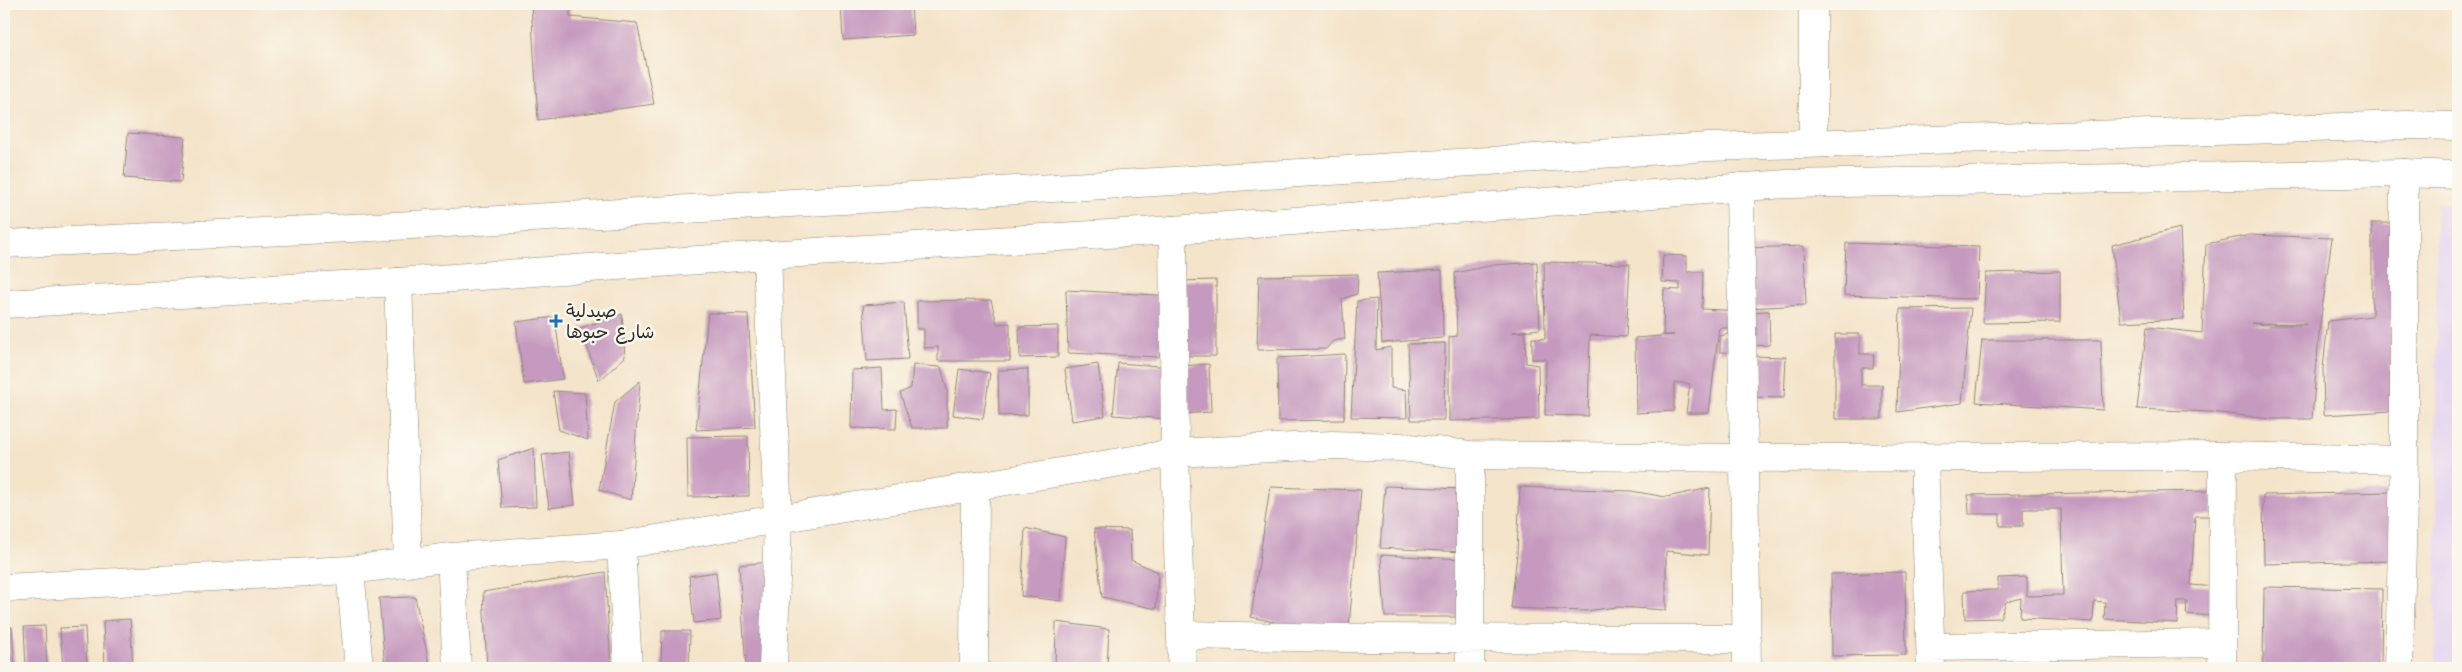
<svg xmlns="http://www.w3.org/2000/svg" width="2462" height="672" viewBox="0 0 2462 672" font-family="'Architects Daughter','Playpen Sans Arabic',sans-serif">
<rect width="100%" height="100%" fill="#fbf7ec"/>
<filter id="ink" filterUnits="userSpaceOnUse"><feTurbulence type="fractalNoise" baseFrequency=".02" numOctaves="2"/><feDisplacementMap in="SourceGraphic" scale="10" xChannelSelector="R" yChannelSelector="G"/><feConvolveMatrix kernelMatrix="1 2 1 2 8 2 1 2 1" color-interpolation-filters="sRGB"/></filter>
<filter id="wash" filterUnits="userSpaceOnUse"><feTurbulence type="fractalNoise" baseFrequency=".0096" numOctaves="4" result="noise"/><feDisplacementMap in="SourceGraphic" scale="20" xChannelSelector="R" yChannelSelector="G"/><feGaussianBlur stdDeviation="1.12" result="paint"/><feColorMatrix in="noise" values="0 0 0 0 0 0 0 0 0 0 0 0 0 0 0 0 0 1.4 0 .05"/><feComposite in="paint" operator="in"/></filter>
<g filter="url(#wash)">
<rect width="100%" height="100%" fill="#f4e4ca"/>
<path fill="#e5d3f1" d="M2436 203 2458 204V668H2436Z"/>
<g id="blocks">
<path fill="#c69ac0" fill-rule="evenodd" d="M531 4H570V17L637 23 654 104 538 120Z
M841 4H911L913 35 843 40Z
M128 133 185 137 181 182 124 178Z
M2372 223H2392V411L2324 415 2323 368 2328 321 2372 316Z
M2180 228 2184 319 2121 322 2112 245Z
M2250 235 2332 238 2320 324 2312 419H2270L2212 412 2137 409 2147 327 2202 333 2206 244ZM2251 323 2306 324V325H2265Z
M1846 243 1979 247 1977 299 1844 295Z
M1804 246 1806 305 1747 308 1745 248Z
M1663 255 1687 256V272H1703L1702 309 1741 311 1740 353 1720 352V336L1728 334V328H1719L1709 413H1686L1690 384 1674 382V411L1636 413 1635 338 1674 335H1663L1664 289 1680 290V283L1662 282Z
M1537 262 1540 329 1513 332H1525L1526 363 1538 365 1539 419 1449 421V337L1457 336 1455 273 1494 265Z
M1544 262 1630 264 1626 337 1590 335 1588 416 1545 415 1546 359H1532V338L1545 339Z
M1442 270 1443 338 1382 343 1377 273Z
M2060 271V322L1983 323 1986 273Z
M1358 274 1357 294 1342 299 1345 339 1333 341 1326 349 1257 350 1259 276Z
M1216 280V356H1177V281Z
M1066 290 1174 296 1159 357 1068 353Z
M1377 299 1376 350 1391 347V388L1406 390 1407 418 1351 417 1357 301Z
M991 300 997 324 1010 323V361H938V347L924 348V329H917V301Z
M904 302 908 359 867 361 863 305Z
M1971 308 1962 403 1897 412 1900 309Z
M1769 311 1770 345 1745 346 1744 312Z
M708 313 748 314 755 427 696 430Z
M622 314 625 357 599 381 580 328Z
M555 317 563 379 524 384 516 322Z
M1058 326V357L1020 358 1019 327Z
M1835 334H1860V354H1874L1873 368H1861V385H1882V419H1835Z
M1982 340H2101L2103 410 1976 402Z
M1445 343 1444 420H1411L1408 344Z
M1345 354 1344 420 1278 421 1277 358Z
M1747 356 1786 357 1784 398 1746 397Z
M1118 363 1171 367 1166 419 1113 415Z
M1098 364 1105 416 1072 421 1065 369Z
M1209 364 1211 412 1182 414 1180 366Z
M913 365 941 367 947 390V428H912L900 393 911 388Z
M882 368 884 410 897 409 896 429 851 428 852 370Z
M959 369 990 373 983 419 953 415Z
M1028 369V415L999 416 998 370Z
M640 381 631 500 599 490 615 402Z
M553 391 585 393 588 440 559 430Z
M748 436 749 496 688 497 687 437Z
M534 448 536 507 502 508 498 460Z
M569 452 575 505 549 508 542 455Z
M1385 486 1464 489 1463 552 1380 548Z
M1270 487 1361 490 1348 638 1251 617Z
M1520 487 1631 491 1666 497 1710 488 1708 555 1666 551V610L1617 607 1585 611 1511 608 1517 554Z
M2212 491V516H2195L2191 585 2216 587 2214 616 2186 614 2187 601H2178L2177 623 2104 619 2105 602 2094 601 2093 622 2020 618 2021 598 2006 602 2000 618 1965 619 1964 591 1998 590V578L2027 577V596L2063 595 2061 509H2023V526H2000V514H1969L1968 495Z
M2390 492 2391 561 2264 564 2263 495Z
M1025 528 1065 537 1061 601 1021 596Z
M1094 529 1130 530 1131 560 1158 572 1156 609 1102 597Z
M1381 555 1464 559 1461 617H1385Z
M769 562 773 613 759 615 777 614 780 668H746L739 565Z
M605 572 611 668H487L483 592Z
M716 572 721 620 694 623 689 576Z
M1905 572 1906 655 1832 656 1831 574Z
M2264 587 2382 589 2381 668H2263Z
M415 597 430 668H385L379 598Z
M130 619 133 668H105L103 621Z
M1056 622 1109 629 1107 668H1055Z
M45 626 47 668H26L24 627Z
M4 627H12L15 668H4Z
M85 627 87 668H63L60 628Z
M662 631H690L689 668H661Z
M1435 666V668H1335V667Z"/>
</g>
</g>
<g filter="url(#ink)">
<use href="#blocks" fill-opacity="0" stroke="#90887a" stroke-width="1"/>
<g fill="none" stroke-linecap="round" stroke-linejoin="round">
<g stroke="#90887a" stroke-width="29">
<path id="street" d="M1813 4V142
M1740 187 1747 668
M1173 230 1175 453 1182 668
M767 255 778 521 773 668
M398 282 408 563
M1924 457 1931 668
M621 545 628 668
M451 557 457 668
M350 570 359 668
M4 588 350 570 451 557 621 545 1175 453 1331 445 1401 447 1470 455 1744 458 2223 456 2404 460
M1183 635 1348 638 1747 639
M1931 647 2222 643
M974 668 975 486
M1470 668V455
M2222 668 2223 456
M2399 668 2404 460V173"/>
</g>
<g stroke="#90887a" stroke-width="29">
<path id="secondary" d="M4 244 394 226 1173 181 1709 147 2406 125 2458 126
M4 304 398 282 767 255 1173 230 1787 184 2404 173 2458 175"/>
</g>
<use href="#street" stroke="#fff" stroke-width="28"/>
<use href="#secondary" stroke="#fff" stroke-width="28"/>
</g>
</g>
<path fill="#1f6fb2" stroke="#fbf7ec" stroke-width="2" d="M553.5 313.5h5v5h5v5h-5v5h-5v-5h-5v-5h5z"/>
<g text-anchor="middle" stroke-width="5" stroke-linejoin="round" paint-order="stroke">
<g font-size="18" fill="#2b2b2b" stroke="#fbf7ec" text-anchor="start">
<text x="566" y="317">صيدلية<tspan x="566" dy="21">شارع حبوها</tspan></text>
</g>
</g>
<rect width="2462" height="672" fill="none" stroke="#fbf7ec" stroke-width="20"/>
</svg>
